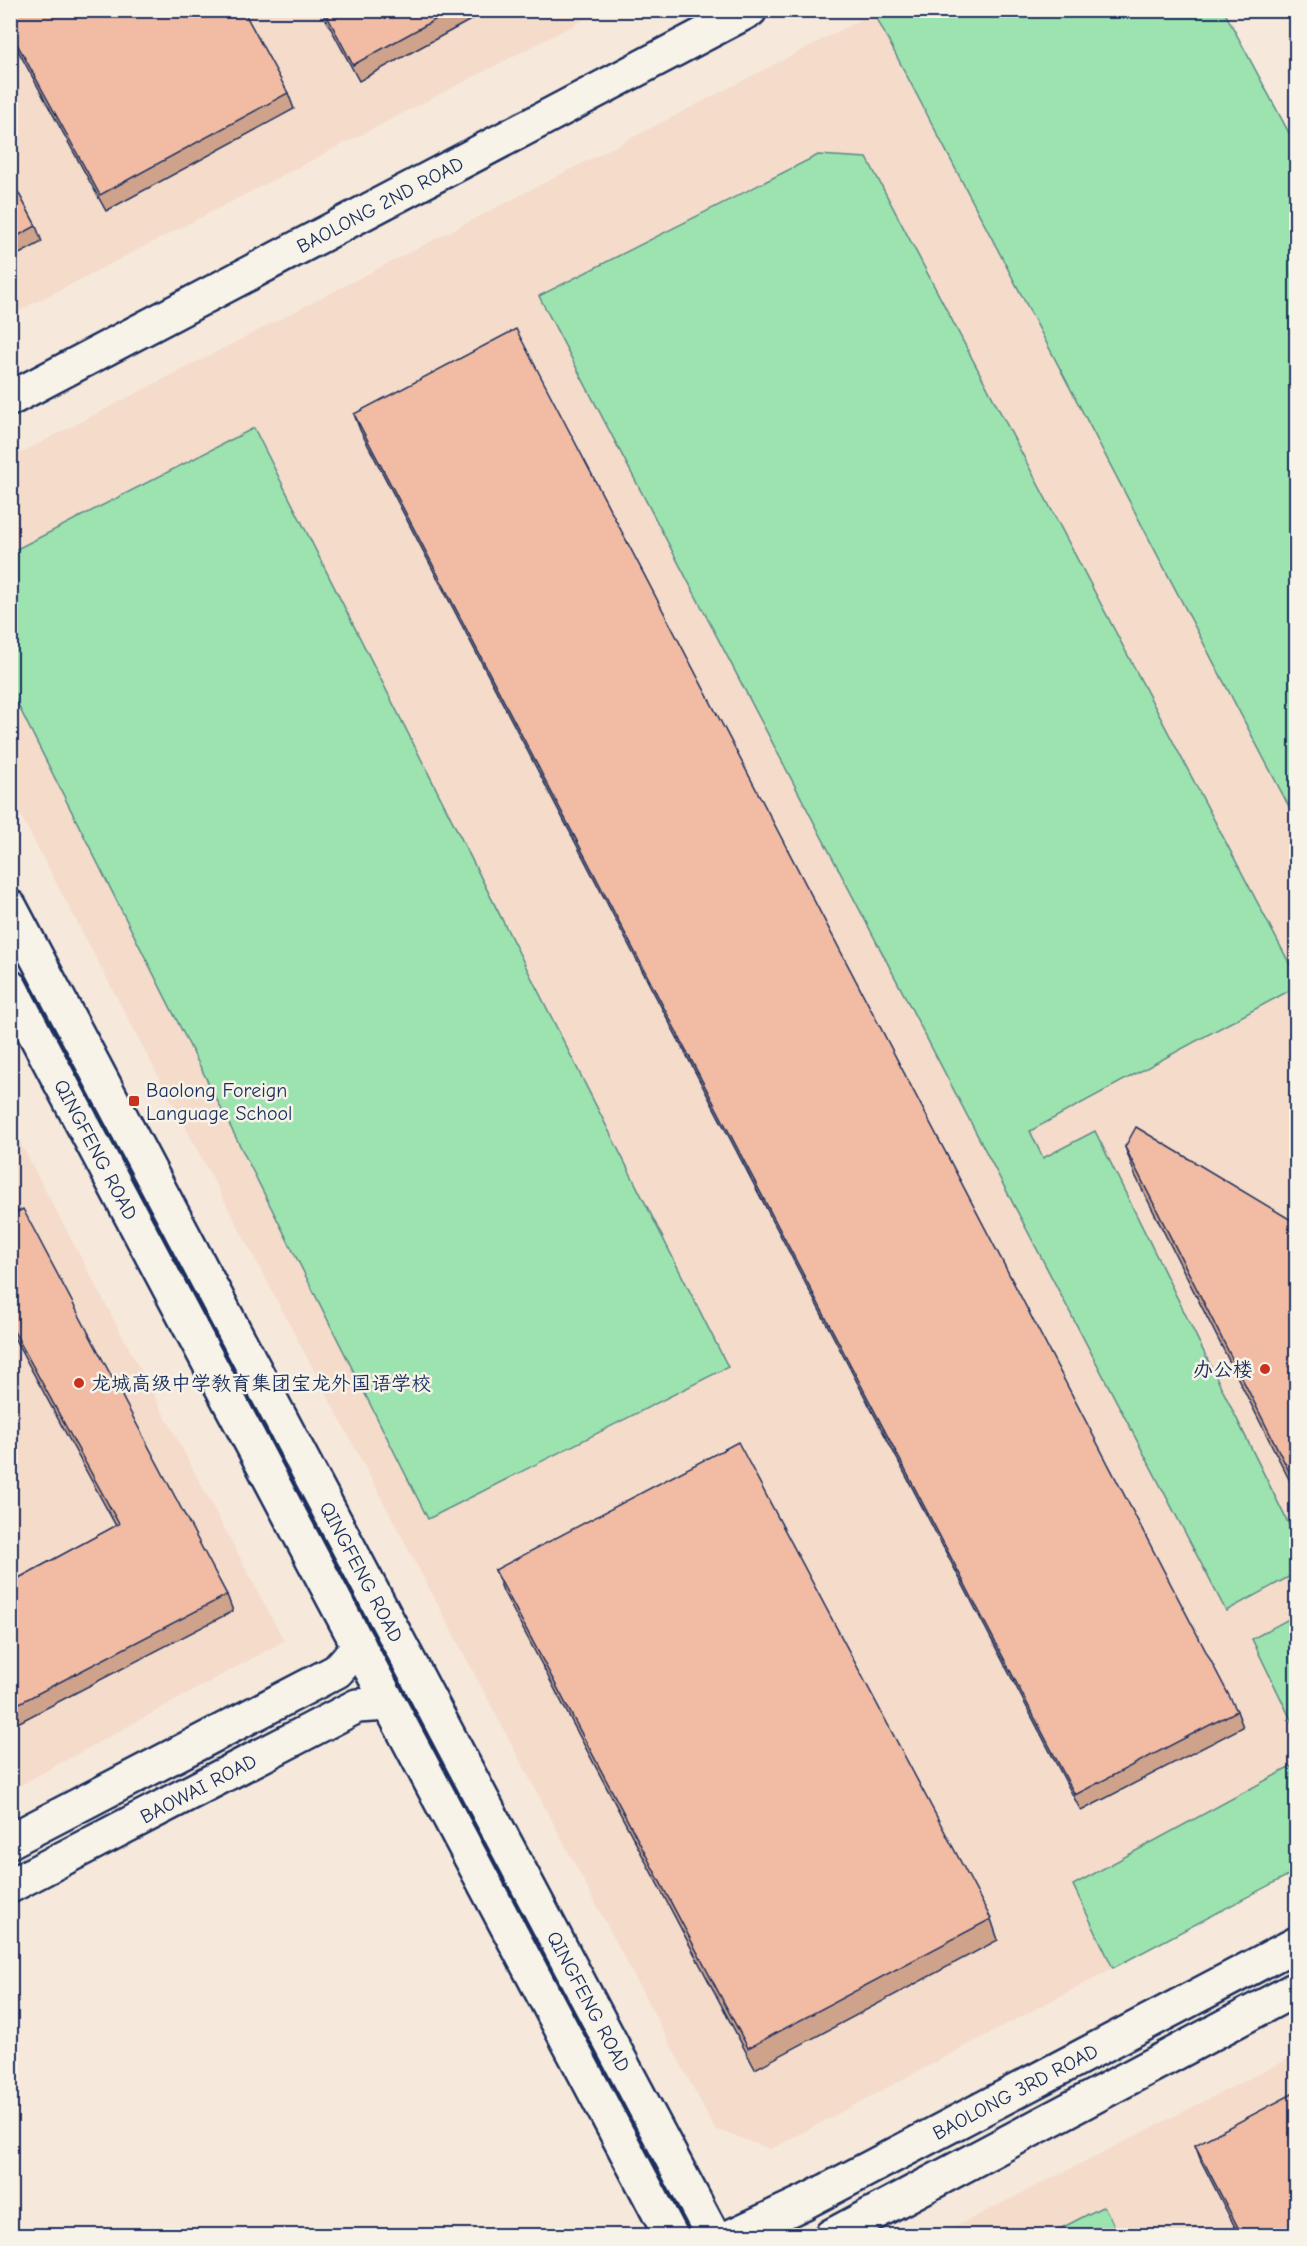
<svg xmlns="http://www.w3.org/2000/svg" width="1307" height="2246" viewBox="0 0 1307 2246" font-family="'Comic Neue','LXGW WenKai TC',sans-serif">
<rect width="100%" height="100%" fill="#f6e8da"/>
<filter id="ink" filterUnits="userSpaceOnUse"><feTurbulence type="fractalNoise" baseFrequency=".0167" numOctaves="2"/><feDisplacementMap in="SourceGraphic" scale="12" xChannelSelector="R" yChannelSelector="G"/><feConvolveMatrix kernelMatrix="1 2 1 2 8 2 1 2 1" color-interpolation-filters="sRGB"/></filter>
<g filter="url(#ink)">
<path fill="#f4dbca" d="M11 11H601L11 315Z
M878 11H1224L1296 146V1871L771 2149 715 2129 11 797V458Z
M10 1124 284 1641 11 1790H10Z
M1296 2055V2235H939Z"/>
<path fill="#9de3b0" stroke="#5c8987" stroke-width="1.5" d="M878 10 1224 11 1296 146V820L874 13Z
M818 155 867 158 1296 976V987L1030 1131 1043 1158 1095 1131 1296 1539V1573L1226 1611 539 296Z
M254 428 728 1367 428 1519 11 691V552Z
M1296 1615V1730L1252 1639Z
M1296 1764V1871L1113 1968 1073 1885Z
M1104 2206 1119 2235H1048Z"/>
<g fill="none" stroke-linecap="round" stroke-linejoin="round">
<g stroke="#1b2f5e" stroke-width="38">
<g id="street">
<path d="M10 1841 337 1671 359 1646"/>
<path id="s1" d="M10 1886 357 1706 389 1704"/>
</g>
</g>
<g stroke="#1b2f5e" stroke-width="38">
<g id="secondary">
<path id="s2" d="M10 399 750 10"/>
<path id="s3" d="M10 907 713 2236"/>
<path id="s4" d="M10 987 671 2236"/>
<path id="s5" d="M732 2236 805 2202 1296 1944"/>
<path d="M831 2236 1296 1989"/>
</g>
</g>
<use href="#street" stroke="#f7f3e8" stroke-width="33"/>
<use href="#secondary" stroke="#f7f3e8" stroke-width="33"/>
</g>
<path fill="#cfa28c" stroke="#1b2f5e" stroke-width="1.5" d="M10 10 288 93 294 109 106 211 10 36Z
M321 10H489L359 81Z
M10 177 36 226 42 242 10 259Z
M354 414 1237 1711 1243 1727 1081 1811 360 430Z
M1125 1147 1296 1223V1493L1135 1175Z
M10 1216 227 1595 233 1611 10 1727V1563L19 1578 116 1526 10 1330Z
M495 1570 991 1919 998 1940 755 2069 503 1591Z
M1195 2145 1296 2235H1239L1201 2161Z"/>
<path fill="#f1bca3" stroke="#1b2f5e" stroke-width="1.5" d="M10 10H243L288 93 100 195 10 31Z
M324 10H453L353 65Z
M10 177 36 226 10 240Z
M516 329 1237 1711 1075 1795 354 414Z
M1136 1127 1296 1223V1485L1125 1147Z
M23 1209 227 1595 10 1708V1563L19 1578 119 1524 10 1324V1216Z
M738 1442 991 1919 748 2048 495 1570Z
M1296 2092V2235H1242L1195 2145Z"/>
</g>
<g fill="#c8321e" stroke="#f7f3e8" stroke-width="2">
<rect x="128" y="1095" width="12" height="12" rx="3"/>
<circle cx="1265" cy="1369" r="6"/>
<circle cx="79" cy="1383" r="6"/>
</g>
<g text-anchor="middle" stroke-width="5" stroke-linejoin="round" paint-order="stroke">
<g font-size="20" fill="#1b2f5e" stroke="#f7f3e8">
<text dy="7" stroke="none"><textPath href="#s2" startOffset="418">BAOLONG 2ND ROAD</textPath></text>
<text dy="7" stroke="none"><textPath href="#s4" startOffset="184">QINGFENG ROAD</textPath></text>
<text dy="7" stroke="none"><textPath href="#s3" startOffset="752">QINGFENG ROAD</textPath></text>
<text dy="7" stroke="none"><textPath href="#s1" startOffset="212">BAOWAI ROAD</textPath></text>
<text dy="7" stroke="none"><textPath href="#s3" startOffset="1238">QINGFENG ROAD</textPath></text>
<text dy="7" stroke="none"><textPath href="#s5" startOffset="318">BAOLONG 3RD ROAD</textPath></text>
</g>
<g font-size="20" fill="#1b2f5e" stroke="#f7f3e8" text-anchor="start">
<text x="146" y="1097">Baolong Foreign<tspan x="146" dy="23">Language School</tspan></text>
<text x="1253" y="1376" text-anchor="end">办公楼</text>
<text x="91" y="1390">龙城高级中学教育集团宝龙外国语学校</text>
</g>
</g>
<rect width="1307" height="2246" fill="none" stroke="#f7f3e8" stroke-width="36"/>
<rect x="18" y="18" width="1271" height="2210" fill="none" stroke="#1b2f5e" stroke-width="2" filter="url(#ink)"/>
</svg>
